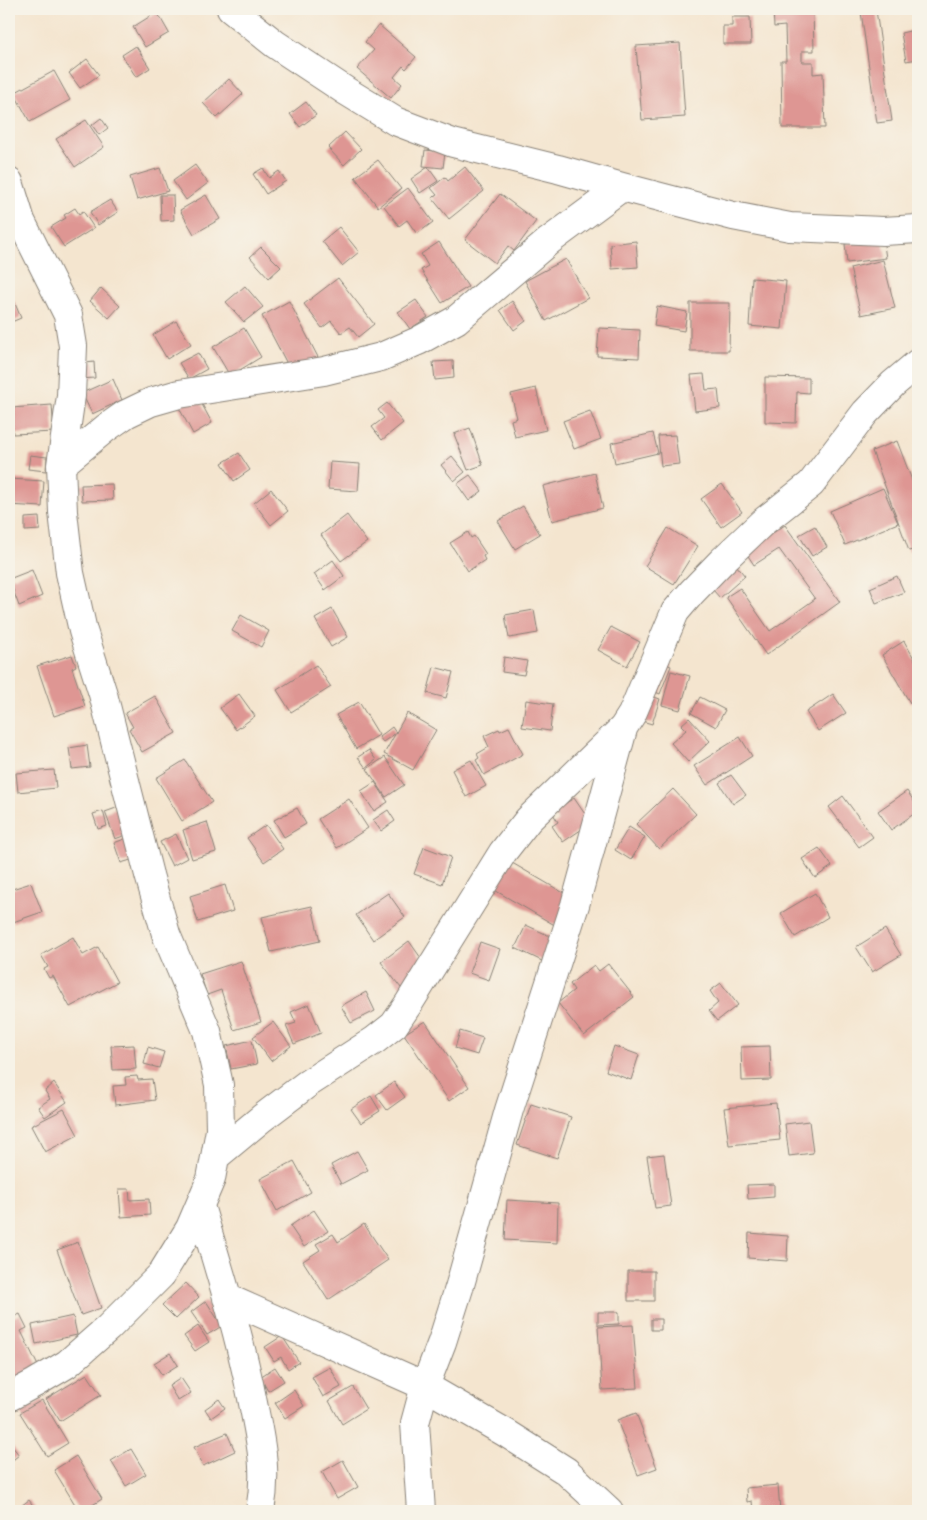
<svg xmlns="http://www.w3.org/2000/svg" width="927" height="1520" viewBox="0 0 927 1520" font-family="'Architects Daughter',sans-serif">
<rect width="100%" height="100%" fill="#f7f3e8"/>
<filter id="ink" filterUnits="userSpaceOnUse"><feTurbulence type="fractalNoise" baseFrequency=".02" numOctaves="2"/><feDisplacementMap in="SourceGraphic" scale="10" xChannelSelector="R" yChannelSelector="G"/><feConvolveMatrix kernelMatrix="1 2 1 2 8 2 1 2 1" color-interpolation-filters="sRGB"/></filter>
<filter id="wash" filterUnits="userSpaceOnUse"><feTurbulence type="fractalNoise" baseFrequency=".0096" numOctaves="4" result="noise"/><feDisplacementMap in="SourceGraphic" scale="20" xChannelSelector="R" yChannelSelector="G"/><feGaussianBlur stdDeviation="1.12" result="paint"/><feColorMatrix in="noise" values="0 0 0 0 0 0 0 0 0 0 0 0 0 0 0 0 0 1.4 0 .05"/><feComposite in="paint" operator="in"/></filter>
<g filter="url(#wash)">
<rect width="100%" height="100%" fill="#f4e5cf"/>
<g id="blocks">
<path fill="#de9693" d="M773 9H813L814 51H802V62H813V74L823 73 825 128H782L781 61H786L785 26 774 27Z
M876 10 892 121 877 123 861 12Z
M157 12 169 33 145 47 133 27Z
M732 17H750L751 44H723V26H732Z
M379 25 416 57 406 69 403 66 394 77 402 84 391 98 357 69 374 50 365 42Z
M918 29V59L906 61 901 33Z
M680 43 685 117 642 120 636 46Z
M136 46 150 68 136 77 122 55Z
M87 59 99 75 80 88 69 73Z
M54 71 70 100 30 122 14 93Z
M229 79 243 94 217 118 203 103Z
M306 102 316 115 300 127 290 114Z
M101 118 108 128 99 135 92 125Z
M86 120 104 147 75 167 56 139Z
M345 132 361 149 344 165 328 148Z
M425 150 445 152 443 168 423 166Z
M378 160 401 189 378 207 355 177Z
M195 165 208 183 186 200 173 181Z
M428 167 438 181 420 193 411 179Z
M465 167 484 191 449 219 432 198 437 195 431 188 445 177 448 181Z
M160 168 168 191 137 200 130 177Z
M263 168 269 178 279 171 286 181 266 194 253 174Z
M408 188 433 222 417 234 407 220 399 226 384 206Z
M500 194 536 221 514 251 508 246 495 263 465 240Z
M160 195H173L174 220 161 221Z
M206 195 220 219 194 234 180 210Z
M110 200 118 212 98 225 90 212Z
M75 208 79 214 83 211 94 228 64 247 51 227 66 218 64 215Z
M339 227 359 252 342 266 322 241Z
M883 239 886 258 847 263 845 244Z
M636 241 638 267 612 269 610 244Z
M439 242 468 287 442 303 421 270 428 266 421 254Z
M261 247 281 267 269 278 250 257Z
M566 259 588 298 546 321 525 281Z
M883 260 895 308 861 315 850 268Z
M338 278 374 324 358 337 350 327 341 333 331 321 322 328 304 304Z
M752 278 786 281 782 329 749 326Z
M245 286 263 307 244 322 226 302Z
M101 288 120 306 109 318 90 301Z
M9 289 21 318 9 323Z
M416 300 428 317 410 329 398 312Z
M289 301 321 363 294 377 262 316Z
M512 301 526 321 514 330 500 310Z
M690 303H730L729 351H690Z
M657 306 687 312 684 331 654 326Z
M176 321 191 344 167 359 153 335Z
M244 328 261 357 230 376 213 347Z
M599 328 640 330 639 358 597 356Z
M198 353 207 369 189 379 179 363Z
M453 361 454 378 435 380 433 362Z
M94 362 95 378 79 379 78 364Z
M704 374 706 390 718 389 720 408 695 411 691 375Z
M765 377 809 378V393L797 392 796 423 765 422Z
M113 379 122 400 92 414 82 393Z
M536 388 546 430 515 437 511 420 517 418 511 394Z
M197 395 212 423 193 434 178 406Z
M387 403 403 423 382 440 372 427 384 418 378 410Z
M52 405 54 432 13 434 11 408Z
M590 411 601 439 574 449 563 421Z
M470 428 483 465 468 470 454 434Z
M653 433 658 453 615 463 611 443Z
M675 435 679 464 661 466 658 436Z
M897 441 918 496V548L909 551 872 451Z
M239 453 250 470 234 481 222 463Z
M30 455 47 457 46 471 28 469Z
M452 456 465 472 454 481 441 465Z
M330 462 360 464 358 491 328 489Z
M595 473 603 508 552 521 543 486Z
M470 475 482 491 469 501 457 484Z
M9 479 44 481 42 507 9 505Z
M112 484 113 500 82 501 81 485Z
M722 484 742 512 721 527 701 499Z
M883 488 898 523 845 545 830 511Z
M271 489 288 511 271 525 254 503Z
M523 506 540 534 515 549 498 521Z
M347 515 367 542 341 561 321 535Z
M39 517 40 530 25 531V518Z
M785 525 840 602 766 655 726 597 740 588 770 631 815 599 779 549 754 565 745 551Z
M815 526 827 547 812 556 799 535Z
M668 528 698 546 674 584 645 566Z
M468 532 471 538 474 536 486 554 483 556 485 560 468 571 450 543Z
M333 560 344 576 325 590 314 574Z
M732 560 745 576 720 598 706 582Z
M32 570 42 596 19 606 9 579Z
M897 576 904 592 876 603 870 588Z
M332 609 348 637 331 647 315 619Z
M534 610 538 633 509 638 505 615Z
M241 615 269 631 261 647 232 631Z
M611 627 640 642 627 666 598 650Z
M904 641 918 665V698L910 703 882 655Z
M72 655 76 666 72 668 85 706 54 716 37 666Z
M504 657 527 661 524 675 502 672Z
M657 660 671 666 660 694 647 688Z
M316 665 331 687 291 712 277 690Z
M434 667 453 672 446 698 427 693Z
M671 671 690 676 680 710 662 705Z
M643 693 660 699 652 724 635 719Z
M239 694 255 716 236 730 220 708Z
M833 694 846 713 818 731 806 712Z
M155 696 176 733 142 752 129 729 133 727 125 713Z
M700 697 725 710 716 727 691 713Z
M526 700 553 704 550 731 522 727Z
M359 702 379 735 356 749 336 715Z
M407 713 436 730 413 770 384 754Z
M689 718 710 741 688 762 671 743 686 730 681 725Z
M392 727 396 733 383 742 379 737Z
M509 727 523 754 484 775 476 760 479 758 477 754 489 747 484 736 499 729 500 731Z
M740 737 752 756 707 785 694 766Z
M87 745 90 767 72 769 69 748Z
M369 750 376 760 366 768 358 757Z
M9 756H10L14 796H9Z
M385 757 404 785 386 797 367 769Z
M185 760 212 802 182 821 156 778Z
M471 760 486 786 466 797 452 770Z
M54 770 56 788 18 792 16 773Z
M731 775 746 795 733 804 719 783Z
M375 782 388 802 374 811 361 791Z
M673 789 696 814 659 849 636 824Z
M907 791 918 807V811L891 830 878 811Z
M843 796 873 837 859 847 829 807Z
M574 798 591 823 563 842 552 826 558 822 552 812Z
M349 799 368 828 337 848 318 819Z
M119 807 129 834 115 839 105 812Z
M297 808 306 824 284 837 274 820Z
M388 810 395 821 381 831 373 820Z
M103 811 107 826 98 829 93 814Z
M207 822 216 852 192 859 183 830Z
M266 825 283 849 264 862 247 838Z
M629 827 645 837 631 860 615 850Z
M176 834 187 858 172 866 160 842Z
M127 838 134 859 121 863 114 843Z
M424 847 451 857 442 884 414 874Z
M819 848 832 866 815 878 802 859Z
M507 860 574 899 558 927 491 888Z
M31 883 42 912 13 922 9 911V890Z
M225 885 233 911 198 922 190 896Z
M388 893 405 917 373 940 356 915Z
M815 893 828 917 795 937 781 913Z
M312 906 320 941 271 952 262 917Z
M526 925 552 937 542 961 515 948Z
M885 929 901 955 872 972 856 947Z
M73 937 83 955 98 947 117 982 70 1007 53 976 49 978 44 969 48 967 41 955Z
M409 941 428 968 401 988 381 962Z
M480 942 500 949 489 980 469 973Z
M241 961 261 1022 234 1030 221 990 207 995 200 974Z
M608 964 634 997 584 1036 558 1003 574 990 570 984 594 965 599 971Z
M721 983 738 1005 717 1021 709 1011 718 1003 710 991Z
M366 992 375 1011 351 1023 341 1006Z
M309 1004 321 1033 294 1044 286 1026 296 1023 291 1012Z
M425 1021 469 1087 449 1101 404 1034Z
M273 1022 291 1046 271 1061 253 1037Z
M460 1031 483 1038 477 1055 455 1048Z
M252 1040 257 1064 231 1069 226 1046Z
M134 1045 136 1069 113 1070 111 1046Z
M614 1046 639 1055 631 1080 606 1071Z
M770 1046 771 1080 742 1081 741 1047Z
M148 1047 164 1052 159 1068 144 1064Z
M137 1076 138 1080 152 1079 155 1100 115 1105 113 1086 126 1085 125 1077Z
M394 1082 405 1097 387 1110 376 1095Z
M54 1083 67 1102 45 1117 38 1107 50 1099 45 1091Z
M371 1096 380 1111 361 1123 351 1109Z
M776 1103 780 1140 729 1145 724 1108Z
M531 1104 571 1117 557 1158 517 1145Z
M64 1109 78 1135 45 1152 31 1126Z
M809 1121 813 1153 789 1156 785 1124Z
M357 1151 368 1170 341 1184 331 1165Z
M664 1154 671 1206 655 1208 647 1156Z
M294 1161 311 1192 277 1211 260 1179Z
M774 1184V1197L748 1199 747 1185Z
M119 1189H129L130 1200 149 1199 150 1215 121 1217Z
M507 1200 558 1203 557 1243 505 1240Z
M314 1210 328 1231 304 1247 290 1226Z
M364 1224 388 1260 328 1300 303 1261 320 1250 316 1244 333 1234 338 1242Z
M749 1233 788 1236 787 1261 748 1258Z
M78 1242 101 1308 81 1315 57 1250Z
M628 1271H654V1301H628Z
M186 1283 199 1297 176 1319 162 1305Z
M206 1301 222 1326 207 1335 191 1312Z
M598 1312H619V1324L598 1325Z
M20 1314 27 1328 21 1331 40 1370 12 1384 9 1376V1319Z
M73 1316 77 1335 36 1344 32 1325Z
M651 1319H661V1330H651Z
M633 1325 638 1388 602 1390 598 1327Z
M198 1326 209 1342 195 1351 184 1336Z
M282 1336 299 1362 288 1369 281 1357 274 1361 265 1347Z
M170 1353 178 1365 162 1375 154 1363Z
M275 1367 284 1381 268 1391 260 1377Z
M330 1367 341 1387 323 1397 312 1377Z
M87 1374 101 1395 60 1421 46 1399Z
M181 1378 191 1393 178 1401 169 1386Z
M353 1387 366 1409 342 1424 329 1401Z
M294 1390 304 1406 285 1418 275 1403Z
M219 1399 225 1408 211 1418 205 1409Z
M42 1400 68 1443 47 1456 20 1413Z
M636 1413 657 1468 638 1475 617 1420Z
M227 1433 235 1451 203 1466 194 1447Z
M9 1442 19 1455 9 1463Z
M131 1449 146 1474 126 1486 111 1461Z
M76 1456 102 1499 83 1511H79L54 1470Z
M343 1460 358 1487 337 1499 322 1472Z
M778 1485 780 1511H753L752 1501 747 1502 746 1488Z
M29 1500 37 1511H14Z"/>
</g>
</g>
<g filter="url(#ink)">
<use href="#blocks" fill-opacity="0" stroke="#888076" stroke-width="1"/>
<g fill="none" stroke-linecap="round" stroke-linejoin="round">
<g stroke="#888076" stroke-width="30">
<path id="minor" d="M231 9 275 44 346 91 395 121 453 143 558 169 622 187 733 216 790 227 883 231 918 229
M9 182 21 221 68 315 73 346 71 396 61 465 63 512 70 573 83 631 103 694 149 875 166 934 207 1031 219 1085 220 1130 211 1179 190 1228 161 1275 108 1328 67 1364 35 1383 9 1397
M61 465 106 428 126 414 151 402 179 394 324 371 381 357 418 341 456 320 549 241 622 187
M215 1157 262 1118 307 1084 375 1040 394 1025 409 1003 503 852 528 820 623 728 632 714 675 612 692 592 723 560 763 522 811 484 865 413 893 384 918 363
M200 1206C219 1269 239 1333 252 1398 260 1439 268 1469 260 1511
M227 1298 425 1386 506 1433 566 1471 609 1511
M421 1511 415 1423 425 1386 442 1342 460 1285 509 1110 575 905 623 729"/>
</g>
<use href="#minor" stroke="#fff" stroke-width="28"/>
</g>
</g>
<rect width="927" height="1520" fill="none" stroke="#f7f3e8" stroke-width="30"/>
</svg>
